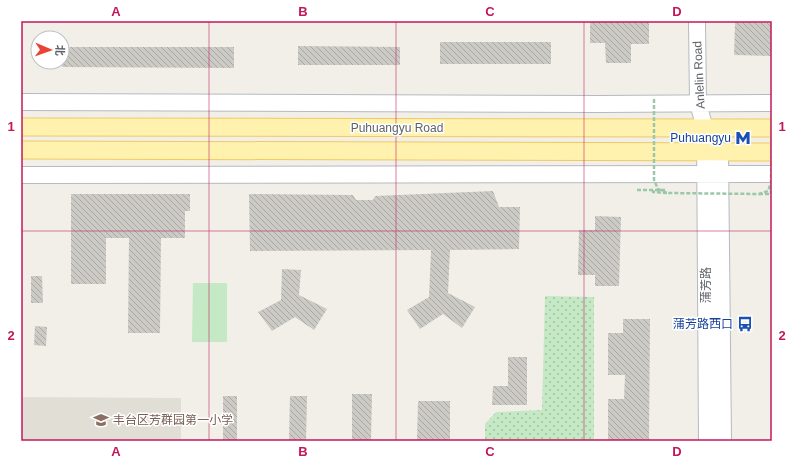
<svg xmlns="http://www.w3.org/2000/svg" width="793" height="462" viewBox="0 0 793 462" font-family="Helvetica,'Noto Sans SC',sans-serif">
<defs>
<pattern id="garden-dots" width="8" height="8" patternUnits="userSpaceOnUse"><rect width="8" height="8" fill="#c5e8c5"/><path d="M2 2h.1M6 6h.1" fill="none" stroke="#a3c0a4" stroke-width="1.8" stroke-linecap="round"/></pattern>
<pattern id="building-back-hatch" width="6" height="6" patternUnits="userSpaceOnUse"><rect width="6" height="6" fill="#cccac5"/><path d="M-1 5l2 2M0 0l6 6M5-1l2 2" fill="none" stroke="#a9a8a4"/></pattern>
</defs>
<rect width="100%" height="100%" fill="#f1efe8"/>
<path fill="#e1ded6" d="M21 397 181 398V441H21Z"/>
<path fill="#c5e8c5" d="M193 283H227V342H192Z"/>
<path fill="url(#garden-dots)" d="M545 296 594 297V441H485V424L496 412 542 410Z"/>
<path fill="url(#building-back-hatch)" d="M590 21H649V44H631V63H606L605 43H590Z
M735 22 772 23V56L734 55Z
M440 42H551V64H440Z
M298 46 400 47V65H298Z
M62 47H234V68L62 67Z
M493 191 499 207H520L519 249 450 250 448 293 475 307 462 328 443 314 420 329 407 310 429 297 431 250 250 251 249 194 353 195 356 200H373L375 196Z
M71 194H190V211H185V238H161L160 333H128L129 238H106V284H71Z
M595 216 621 217 619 286H595V275H578L579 230H595Z
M282 269 301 270 299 295 327 309 314 330 295 317 272 331 258 312 281 300Z
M31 276H42L43 303H31Z
M623 319H650L649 441H608V399H624L625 375H608V333H623Z
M35 326 47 327 46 346 34 345Z
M508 357H527V405H492L493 386H508Z
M352 394H372L371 441H352Z
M223 396H237V441H223Z
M290 396H307L306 441H289Z
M418 401H450V441H417Z"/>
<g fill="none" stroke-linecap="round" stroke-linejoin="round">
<g stroke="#b6babf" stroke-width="18">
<path id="secondary" d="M697 21 698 103 705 129 707 441
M21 102 599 104 772 103
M712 140 720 153 723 441
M21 175 772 174"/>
</g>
<g stroke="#f2c960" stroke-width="19">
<path id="primary" d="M21 127 772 128
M21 150 772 152"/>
</g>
<path stroke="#9cc7a9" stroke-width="2.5" stroke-dasharray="4 2" stroke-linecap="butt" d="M637 190H667
M653 190V192L667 193
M759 194H771V187"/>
<use href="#secondary" stroke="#fff" stroke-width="16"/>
<use href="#primary" stroke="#fff2af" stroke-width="17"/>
<path stroke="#9cc7a9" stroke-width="2.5" stroke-dasharray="4 2" stroke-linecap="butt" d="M654 99V180L658 189 667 193 759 194 768 191 771 183 772 114"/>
</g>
<path fill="none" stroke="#c2185b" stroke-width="1" stroke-opacity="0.55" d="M209 21V441M396 21V441M584 21V441M21 231H772"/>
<defs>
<g id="metro-bare" transform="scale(1.2)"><path d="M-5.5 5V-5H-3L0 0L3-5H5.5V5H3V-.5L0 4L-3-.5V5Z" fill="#1a4fb4" stroke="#fff" stroke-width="2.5" paint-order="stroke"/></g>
<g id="bus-bare" transform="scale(1.2)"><path d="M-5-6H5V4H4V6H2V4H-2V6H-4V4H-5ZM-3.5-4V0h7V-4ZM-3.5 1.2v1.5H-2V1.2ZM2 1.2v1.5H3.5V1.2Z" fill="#1a4fb4" stroke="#fff" stroke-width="2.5" paint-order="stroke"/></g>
<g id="school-bare" transform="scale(1.2)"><path d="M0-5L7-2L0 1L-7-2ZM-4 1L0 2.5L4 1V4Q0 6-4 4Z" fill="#8d6e63" stroke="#fff" stroke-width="2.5" paint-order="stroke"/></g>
</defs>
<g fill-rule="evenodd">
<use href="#metro-bare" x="743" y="138"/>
<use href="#bus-bare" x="745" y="324"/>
<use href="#school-bare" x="101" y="420"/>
</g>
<g text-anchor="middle" stroke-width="3" stroke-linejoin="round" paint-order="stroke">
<g font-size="12" fill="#5f6368" stroke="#fff">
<text transform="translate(699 75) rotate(-93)" y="4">Anlelin Road</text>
<text x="397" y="132">Puhuangyu Road</text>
<text transform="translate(706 285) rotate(-90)" y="4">蒲芳路</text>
</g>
<g font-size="12" fill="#164399" stroke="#fff" text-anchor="end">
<text x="731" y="142">Puhuangyu</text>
<text x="733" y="328">蒲芳路西口</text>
</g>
<g font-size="12" fill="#785e54" stroke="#fff" text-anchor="start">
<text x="113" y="424">丰台区芳群园第一小学</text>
</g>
</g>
<rect width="793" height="462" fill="none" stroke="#ffffff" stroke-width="44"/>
<g transform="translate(50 50) rotate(92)"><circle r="19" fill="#ffffff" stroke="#bfc1c3"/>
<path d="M0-3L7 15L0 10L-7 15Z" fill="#ea4335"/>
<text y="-6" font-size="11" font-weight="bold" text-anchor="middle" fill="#5f6368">北</text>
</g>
<rect x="22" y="22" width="749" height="418" fill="none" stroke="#c2185b" stroke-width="1.5"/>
<g font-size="13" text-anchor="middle" font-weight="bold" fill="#c2185b">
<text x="116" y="16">A</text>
<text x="303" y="16">B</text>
<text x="490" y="16">C</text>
<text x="677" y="16">D</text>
<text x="11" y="131">1</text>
<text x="782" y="131">1</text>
<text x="11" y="340">2</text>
<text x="782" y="340">2</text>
<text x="116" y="456">A</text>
<text x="303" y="456">B</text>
<text x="490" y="456">C</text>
<text x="677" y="456">D</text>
</g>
</svg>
